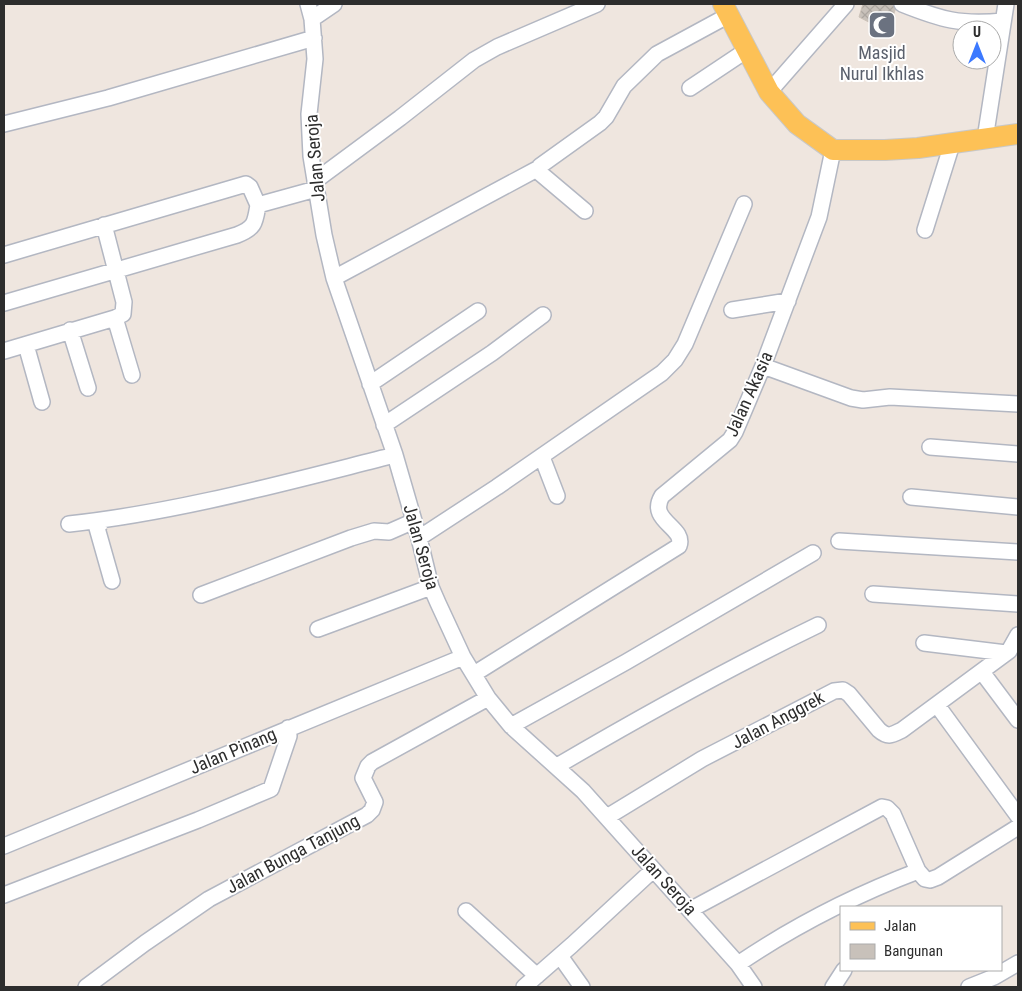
<svg xmlns="http://www.w3.org/2000/svg" width="1022" height="991" viewBox="0 0 1022 991" font-family="'Roboto Condensed',sans-serif">
<defs>
<pattern id="building-cross-hatch" width="8" height="8" patternUnits="userSpaceOnUse" patternTransform="scale(1.25)"><rect width="8" height="8" fill="#c8c1ba"/><path d="M0 0l8 8M0 8l8-8" fill="none" stroke="#aca6a0"/></pattern>
</defs>
<rect width="100%" height="100%" fill="#efe6df"/>
<path fill="url(#building-cross-hatch)" stroke="#ccc2b8" d="M863 4H897L888 32 859 17Z"/>
<g fill="none" stroke-linecap="round" stroke-linejoin="round">
<g stroke="#b3b7c2" stroke-width="18">
<path id="minor" d="M308 4 312 19 315 59 309 114 311 156 324 235 334 278 395 455 419 538 431 587 438 603 463 657 488 698 511 726 583 791 738 964 754 987
M902 4C942 20 960 25 1003 21
M312 19 334 4
M690 88 747 50
M769 92 846 4
M4 124 108 98 314 38
M985 139 1006 4
M315 181 400 118 474 60 497 47 597 4
M585 211 540 173 539 170 540 166 600 123 606 117 624 86 657 54 729 15
M925 230 952 144
M4 255 246 184 250 187 258 205
M334 278 539 168
M4 303 237 235C255 228 255 223 258 205L316 189
M732 310 788 301
M115 318 132 375
M70 330 88 388
M26 345 42 402
M4 351 115 318 123 314 124 302 104 225
M763 366 851 398 863 400 890 397 1018 404
M370 384 478 311
M384 425 492 353 543 315
M930 447 1018 454
M542 457 557 496
M911 497 1018 507
M103 520 97 528 112 581
M69 524C179 512 287 482 395 455
M419 538 497 487 662 373 675 360 685 344 744 204
M839 541 1018 552
M873 594 1018 604
M201 595 351 538 374 531 389 532 414 521
M318 629 431 587
M924 643 1006 653
M982 672 1018 720
M474 674 679 546C686 527 647 521 662 496L730 440 735 432 763 366 819 217 833 150
M937 705 1018 816
M511 726 626 662 813 553
M557 766C642 716 729 668 818 625
M607 817 702 759 834 691 843 690 849 694 879 730C888 738 892 735 902 730L1009 651 1018 635
M4 846 463 657
M4 895 198 820 271 789 289 736 288 728
M690 910 882 807 887 808 893 814 918 871 925 879 930 880 938 877 1018 827
M466 911 537 976
M560 956 582 987
M738 964C794 926 855 895 918 871
M86 987 145 943 209 899 367 815 372 810 375 802 363 778 368 766 372 762 488 698
M524 987 572 945 653 870
M833 987 844 970
M969 987 994 977 1018 963"/>
</g>
<g stroke="#c8c8c8" stroke-width="22">
<path id="major" d="M723 4 769 92 797 124 833 150H885L918 148 1018 134"/>
</g>
<use href="#minor" stroke="#fff" stroke-width="15"/>
<use href="#major" stroke="#fdc156" stroke-width="20"/>
</g>
<defs>
<g id="mosque-square" transform="scale(1.4375)"><rect x="-9" y="-9" width="18" height="18" rx="4" fill="#6b7280" stroke="#fff"/><path d="M3.5-4.9A6 6 0 1 0 3.5 4.9A5 5 0 1 1 3.5-4.9Z" fill="#fff"/></g>
</defs>
<g fill-rule="evenodd">
<use href="#mosque-square" x="882" y="25"/>
</g>
<g text-anchor="middle" stroke-width="4" stroke-linejoin="round" paint-order="stroke">
<g font-size="18" fill="#5b616d" stroke="#fff">
<text x="882" y="59">Masjid<tspan x="882" dy="21">Nurul Ikhlas</tspan></text>
</g>
<g font-size="18" fill="#2d2d2d" stroke="#fff">
<text transform="translate(315 158) rotate(-95)" y="6">Jalan Seroja</text>
<text transform="translate(749 394) rotate(-66)" y="6">Jalan Akasia</text>
<text transform="translate(421 547) rotate(74)" y="6">Jalan Seroja</text>
<text transform="translate(778 720) rotate(-28)" y="6">Jalan Anggrek</text>
<text transform="translate(233 751) rotate(-23)" y="6">Jalan Pinang</text>
<text transform="translate(293 854) rotate(-28)" y="6">Jalan Bunga Tanjung</text>
<text transform="translate(664 880) rotate(48)" y="6">Jalan Seroja</text>
</g>
</g>
<rect width="1022" height="991" fill="none" stroke="#2d2d2d" stroke-width="10"/>
<rect x="840" y="906" width="162" height="65" fill="#ffffff" stroke="#ababab"/>
<rect x="850" y="922" width="25" height="8" fill="#fdc156" stroke="#ababab"/>
<text x="884" y="931" font-size="15" fill="#2d2d2d">Jalan</text>
<rect x="850" y="944" width="25" height="15" fill="#c8c1ba" stroke="#ababab"/>
<text x="884" y="956" font-size="15" fill="#2d2d2d">Bangunan</text>
<g transform="translate(977 45)"><circle r="24" fill="#ffffff" stroke="#ababab"/>
<path d="M0-4L9 19L0 12L-9 19Z" fill="#3c79ff"/>
<text y="-8" font-size="14" font-weight="bold" text-anchor="middle" fill="#2d2d2d">U</text>
</g>
</svg>
